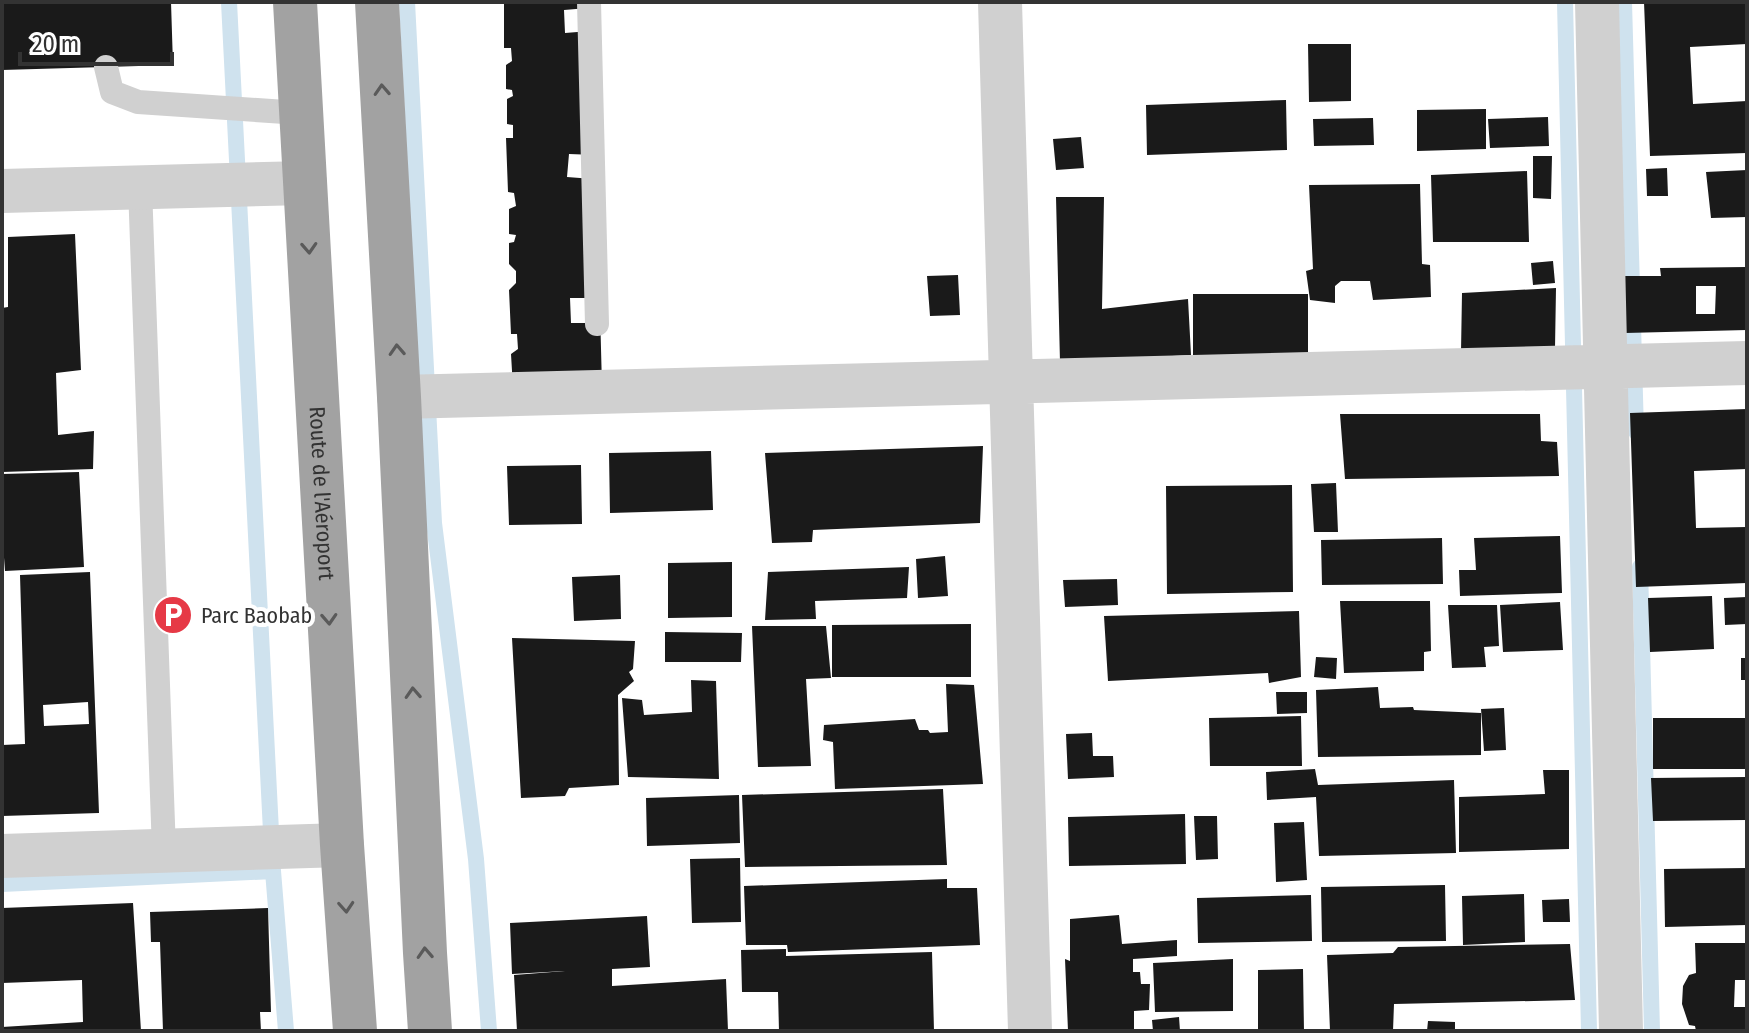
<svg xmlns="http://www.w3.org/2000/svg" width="1749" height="1033" viewBox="0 0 1749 1033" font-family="'Fira Sans Condensed',sans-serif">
<rect width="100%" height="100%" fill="#fff"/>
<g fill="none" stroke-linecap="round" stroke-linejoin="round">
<path stroke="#cfe2ee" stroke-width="16" d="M229 2 273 871 286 1031
M407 2 434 523 476 859 489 1031
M1565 2 1589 1031
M1624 2 1636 432
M1640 567 1652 1031
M2 884 273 871"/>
</g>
<path fill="#1a1a1a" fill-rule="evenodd" d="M2 2H171L173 65 2 70Z
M504 2H593L596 155 569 154 567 177 593 179 596 159 602 386 513 388 511 354 518 349 517 334H511L509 290 516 283V271L509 264V243L514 242 516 235 509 234V209L516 206 514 193 508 192 506 138H513V125L507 124V99L513 96 512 90 506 89V65L512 61 511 48H504ZM588 8 590 31 565 33 564 10ZM570 298H595L596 323H571Z
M1644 2H1747V44L1690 47 1693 104 1747 101V153L1650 156Z
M1308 44H1351V101L1309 102Z
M1286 100 1287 150 1147 155 1146 105Z
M1486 109V149L1417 151V110Z
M1548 117 1549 146 1490 148 1488 119Z
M1373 118 1374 145 1314 146 1313 119Z
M1081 137 1084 168 1056 170 1053 139Z
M1533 156H1552L1551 199 1533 198Z
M1667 168 1668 196H1647L1646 169Z
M1747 170V217L1711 218 1706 172Z
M1527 171 1529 242H1433L1431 175Z
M1420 184 1422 264 1430 265 1431 297 1373 300 1370 281H1341L1335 286V303L1310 300 1306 271 1313 269 1309 185Z
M1056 197H1104L1102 309 1188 299 1191 355 1060 362Z
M75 234 81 370 56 373 58 435 94 431 93 469 2 472V308L8 307V237Z
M1553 261 1555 283 1533 285 1531 263Z
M1747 267V330L1625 333 1624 276H1661L1660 268ZM1696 286H1716L1715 314H1696Z
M958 275 960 315 930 316 927 276Z
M1556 288 1555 348 1461 352 1462 293Z
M1193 294H1308V374L1193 375Z
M1747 409V469L1694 471 1696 528 1747 527V583L1636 587 1630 413Z
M1340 414H1540L1541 441 1557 442 1559 476 1345 479Z
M983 446 980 523 813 530 812 542 772 543 765 453Z
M711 451 713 510 610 513 609 453Z
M581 465 582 524 509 525 507 466Z
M79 472 84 567 5 571 2 531V474Z
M1336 483 1338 532H1314L1311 484Z
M1292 485 1293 592 1167 594 1166 486Z
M1560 536 1562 593 1460 596 1459 570H1476L1474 538Z
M1442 538 1443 584 1322 585 1321 540Z
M945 556 948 596 918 598 916 559Z
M732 562V617L668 618V563Z
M909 567 907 598 815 601 816 619 765 620 768 572Z
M90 572 99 813 2 816V745L25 744 20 575ZM88 702 89 724 44 726 43 705Z
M620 575 621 619 574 621 572 577Z
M1117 579 1118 605 1065 607 1063 580Z
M1712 596 1714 649 1650 652 1648 598Z
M1747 597V624L1725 625 1724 598Z
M1340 601H1430L1431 651 1424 652V671L1344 673Z
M1560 602 1563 650 1503 652 1500 605Z
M1448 605H1497L1499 646 1484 647 1486 667 1452 668Z
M1299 611 1301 677 1269 683 1268 673 1108 681 1104 616Z
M971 624V677H832V625Z
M752 626H826L831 678 806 679 811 766 758 767Z
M665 632 742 633 741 662H665Z
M512 638 635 641 633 669 629 672 634 681 618 695 619 785 569 788 565 796 521 798Z
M1316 657 1337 658 1336 679 1314 677Z
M1741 658H1747V680H1741Z
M691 680 716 681 719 779 628 777 622 698 642 700 644 715 692 712Z
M946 684 974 685 983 784 835 789 833 742 823 740 824 725 915 719 919 730H928L930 733 948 732Z
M1378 687 1380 708 1413 707 1414 710 1481 713V755L1318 757 1316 690Z
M1276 692H1307V713L1277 714Z
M1504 708 1506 750 1484 751 1481 709Z
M1301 716 1302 766H1210L1209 718Z
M1653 718H1747V769H1653Z
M1092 733 1093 756H1113L1114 777 1068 779 1066 734Z
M1315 769 1318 785 1454 780 1456 853 1319 856 1316 797 1267 800 1266 772Z
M1543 770H1569V849L1459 852V797L1545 794Z
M1747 777V820L1653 821 1651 778Z
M943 789 947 865 745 867 742 795Z
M739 795 740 843 647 846 646 798Z
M1185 814 1186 864 1069 866 1068 817Z
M1194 816H1217L1218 859 1196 860Z
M1304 822 1307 880 1276 882 1274 823Z
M740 858 741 922 692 923 690 859Z
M1747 868V925L1665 927 1664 869Z
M947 879V888H977L980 945 788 952 787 945H746L744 886Z
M1445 885 1446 941 1322 942 1321 887Z
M1524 894 1525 942 1463 945 1462 896Z
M1311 895 1312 941 1198 943 1197 898Z
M1569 899 1570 922H1543L1542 900Z
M133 903 141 1031H2V1027L83 1022 82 980 2 983V908Z
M268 908 271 1012H260L261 1031H163L160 942H151L150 912Z
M1119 915 1122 944 1177 940V956L1133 959V972H1140L1141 984H1150L1149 1010 1134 1011V1031H1068L1065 959 1070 961V919Z
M647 916 650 967 612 969V986L726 979 728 1031H517L514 975 565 971 512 974 510 923Z
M1695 943H1747V980H1735L1734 1007H1747V1031H1696L1695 1026 1689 1025 1682 1004 1683 986 1689 975 1696 973Z
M1570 944 1575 1000 1394 1004 1393 1031H1330L1327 955 1393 953 1398 947Z
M786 949V956L932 952 934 1031H779L778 992H742L741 950Z
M1233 959V1011L1155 1012 1153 963Z
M1303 969 1304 1031H1258V970Z
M1179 1017 1180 1031H1153L1152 1020Z
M1428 1021 1455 1022V1031H1427Z"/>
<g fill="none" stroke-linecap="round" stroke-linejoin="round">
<path stroke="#d0d0d0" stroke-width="24" d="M589 2 597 324
M106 67 112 92 138 102 300 113
M140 187 164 851"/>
<path stroke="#d0d0d0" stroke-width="44" d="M1000 2 1030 1031
M1597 2 1621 1031
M2 191 305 183
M399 397 1747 363
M2 856 342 845"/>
<g stroke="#a2a2a2" stroke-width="44">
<path id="s1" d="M295 2 342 845 355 1031"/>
<path d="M377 2 399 397 425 953 430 1031"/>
</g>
</g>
<defs><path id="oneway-chevron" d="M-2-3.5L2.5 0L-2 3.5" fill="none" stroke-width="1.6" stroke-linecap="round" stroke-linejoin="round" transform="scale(2)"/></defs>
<g stroke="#5a5a5a">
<use href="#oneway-chevron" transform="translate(382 90) rotate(-93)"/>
<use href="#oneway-chevron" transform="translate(309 248) rotate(87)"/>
<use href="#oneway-chevron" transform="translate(397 350) rotate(-93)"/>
<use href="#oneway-chevron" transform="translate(329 619) rotate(87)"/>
<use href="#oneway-chevron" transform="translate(413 693) rotate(-93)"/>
<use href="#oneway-chevron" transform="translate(346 907) rotate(86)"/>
<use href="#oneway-chevron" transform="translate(425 953) rotate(-93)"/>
</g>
<defs>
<g id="parking-disc" transform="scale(2)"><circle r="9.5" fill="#e63946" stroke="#fff"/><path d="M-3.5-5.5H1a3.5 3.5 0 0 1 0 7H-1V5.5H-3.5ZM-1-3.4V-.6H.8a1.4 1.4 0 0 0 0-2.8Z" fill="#fff"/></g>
</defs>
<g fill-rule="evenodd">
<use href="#parking-disc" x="173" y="615"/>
</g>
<g text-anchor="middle" stroke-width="8" stroke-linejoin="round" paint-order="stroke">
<g font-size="22" fill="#333" stroke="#fff">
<text dy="8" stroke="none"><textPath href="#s1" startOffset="492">Route de l'Aéroport</textPath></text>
</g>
<g font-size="22" fill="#333" stroke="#fff" text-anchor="start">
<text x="201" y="623">Parc Baobab</text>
</g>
</g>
<rect width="1749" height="1033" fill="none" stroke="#333333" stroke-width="8"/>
<path d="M20 52v12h152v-12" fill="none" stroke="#333333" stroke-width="4"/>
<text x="32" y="52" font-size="24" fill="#333333" stroke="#ffffff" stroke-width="6" paint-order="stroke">20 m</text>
</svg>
